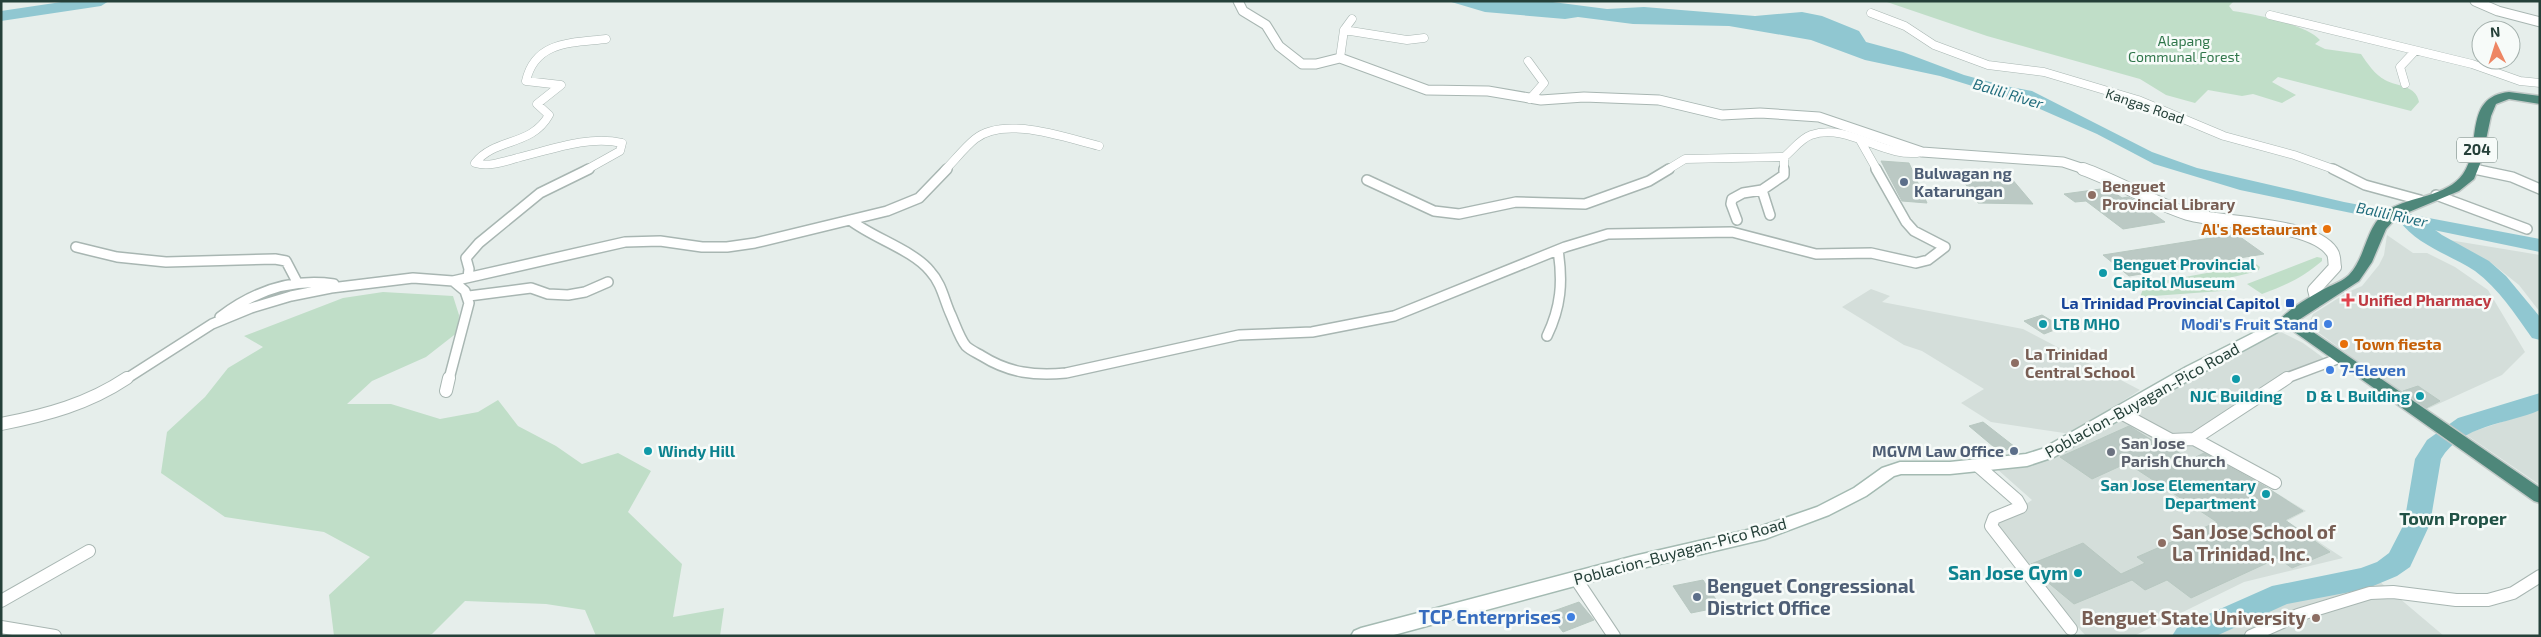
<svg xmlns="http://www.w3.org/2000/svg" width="2541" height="637" viewBox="0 0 2541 637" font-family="'Exo 2',sans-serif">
<rect width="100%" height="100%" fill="#e6eeeb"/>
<path fill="#d4deda" d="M2387 235 2413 253H2427L2455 267 2488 290 2525 352 2502 375 2425 410 2308 325 2313 314 2348 292 2362 286 2379 265 2384 255Z
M2449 240 2540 255V312L2519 285 2490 262Z
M1871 289 1890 296 1882 302 2023 329 2140 390 2071 434 1991 422 1961 403 1984 389 1922 351 1904 345 1842 307Z
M2279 331 2303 343 2329 362 2270 386 2191 434 2169 438 2130 416 2236 352Z
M2540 410V485L2465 434 2508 420Z
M2123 419 2192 442 2306 511 2287 521 2343 558 2244 582 2134 636H2086L2028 572 1992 527 2032 500 1997 469 2030 461Z
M2373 576 2444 636H2173L2246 600 2294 588Z"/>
<path fill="#c0dec8" d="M1884 1H2234L2229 6 2233 11C2254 14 2306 24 2320 40L2315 44 2325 49 2361 54C2367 63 2375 75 2385 80 2398 87 2416 85 2419 102L2411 111 2278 77 2272 82 2296 95 2282 103 2253 94 2242 96 2208 90 2195 103 2166 95 2140 79 1987 36Z
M2317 257 2322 258V261C2302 278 2286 285 2262 294L2247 284Z
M2256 264 2260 267 2259 270C2229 280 2197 283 2166 283L2163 281Z
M2228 285 2235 290 2140 297 2143 289Z
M383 292 453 296 459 315 458 332 426 357 372 381 347 404H391L440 419 478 412 498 400 518 426 556 446 582 464 618 453 651 471 628 512 682 564 673 617 724 608 720 636H596L585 610 546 604 465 601 432 634 426 636H334L329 595 370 557 324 532 225 517 161 473 167 432 205 397 228 368 263 347 244 336 343 298Z"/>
<path fill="#90c7d1" d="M1448 1H1545L1607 9 1644 7 1755 16 1802 12 1822 16 1859 31 1866 42 1903 52 1964 75 2005 86 2032 91 2152 152 2197 168 2344 202 2540 239V252L2240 190 2154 164 2097 134 2024 102 1940 76 1865 60 1811 40 1729 26 1633 24 1578 17 1565 19 1485 12Z"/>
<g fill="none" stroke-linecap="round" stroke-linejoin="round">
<path fill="#90c7d1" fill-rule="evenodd" d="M68 1H109L101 6 1 21V11Z
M2409 214 2416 216 2442 235 2489 261 2506 276 2540 317V340L2532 338C2515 314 2499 289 2475 271 2451 255 2416 245 2399 220L2402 216Z
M2540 393V410C2506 425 2462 424 2441 459L2430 524 2410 567 2397 576 2366 589 2287 604 2216 636H2172L2177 628 2272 586 2361 568 2377 562 2389 553 2404 524 2415 459 2427 440 2458 418Z"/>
</g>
<path fill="#bbc9c4" stroke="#b8c8c1" d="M1881 161 1909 163 1927 203 1902 201Z
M1957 171 2006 172 2033 204 1978 203Z
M2108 188 2122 198 2128 197 2134 200 2165 222 2123 229 2086 201 2075 202 2064 194Z
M2236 234 2264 254 2129 276 2103 255Z
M2042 315 2062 327 2044 334 2024 321Z
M2418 386 2440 401 2426 408 2403 391Z
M1983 422 2015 447 2000 452 1969 426Z
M2129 426 2166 449 2170 447 2190 460 2204 453 2266 487 2303 511 2285 520 2330 552 2292 568 2278 558 2191 598 2167 580 2145 590 2132 580 2074 604 2039 575 2031 564 2083 543 2121 574 2145 563 2137 557 2217 522 2127 463 2092 479 2060 457Z
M1703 580 1721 607 1691 613 1673 586Z
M1579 602 1594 620 1563 632 1548 613Z"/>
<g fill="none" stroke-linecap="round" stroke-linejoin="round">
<g stroke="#a8b6b2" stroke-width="9">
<path id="minor-far2" d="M1871 13 1905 26 1934 45 1988 65 2044 72 2138 100 2224 136 2294 155 2336 170
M2270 15 2472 64 2520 81 2540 83
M1344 30 1407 40 1424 38
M1340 58 1344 30 1352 19
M1528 61 1544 83 1530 99
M2405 84 2400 67 2415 51
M1860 140 1877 170
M1784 157V170
M2474 169 2480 170
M586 170 620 151 622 143C588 135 550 150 517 158 503 162 489 167 475 163 496 137 531 147 549 115L537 104 561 85 526 81C535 41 571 43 606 39
M945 170C955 160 964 148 975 139 1004 115 1066 138 1099 146
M1667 170 1685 159 1784 157C1793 150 1800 139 1811 135 1849 122 1885 160 1922 152"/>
</g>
<g stroke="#a8b6b2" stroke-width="12">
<path id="minor-far1" d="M2333 169 2365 185 2420 200
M2474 169 2512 177 2540 189
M1367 180 1434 211 1459 214 1516 202 1585 204 1649 181 1669 169
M2436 195 2527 229
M1770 215 1762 190 1784 175V169
M850 220C873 238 913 250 930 271 942 284 944 300 951 315 955 324 960 339 966 346 970 350 977 353 982 356 1009 373 1035 376 1066 373L1239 335 1312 332 1394 316 1565 247 1608 234 1732 232 1816 254 1871 253 1916 263 1928 260 1945 247 1914 231 1906 222 1876 169
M1737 220 1731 204 1732 199 1743 193 1762 190
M76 247 117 257 166 262 275 259 286 261 297 282
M468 277 469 269 466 258 479 243 540 193 589 169
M469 296 531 288 548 294 568 295 585 292 608 282
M220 317C254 291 291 278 334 284
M1547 336C1561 307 1563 282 1558 250
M126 379 212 324 251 308 291 296 331 288 413 278 453 281 625 242 660 241 702 247H727L755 243 887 211 919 198 947 169
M449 379 469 303 465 291 453 281
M2284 379 2340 358"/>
</g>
<g stroke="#a8b6b2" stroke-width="14">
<path id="minor" d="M446 391 449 378
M2121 413 2171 440 2194 439 2287 378
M1 424C47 415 88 404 127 378
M2194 439 2275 483
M1978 466 2017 500 2021 507 1994 518 1991 526 2071 629
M1576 579 1614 636
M1 601 89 551
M1 627 55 636
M2251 636 2298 615 2370 593 2393 592 2456 600H2488L2513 593 2540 576"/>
</g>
<g stroke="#a8b6b2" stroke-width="11">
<path id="tertiary-far1" d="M1238 1 1243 11 1266 25 1279 46 1302 64H1316L1340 58 1427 90 1488 91 1541 100 1584 97 1659 100 1722 115 1760 113 1819 117 1922 152 2063 162 2087 170
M2475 1 2498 11 2540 22"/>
</g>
<g stroke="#a8b6b2" stroke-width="14">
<path id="tertiary" d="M2083 169C2119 182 2151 202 2188 214 2223 224 2312 222 2332 252 2335 256 2334 263 2335 267L2314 290 2317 301"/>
</g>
<g stroke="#a4bab2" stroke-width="3">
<path id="secondary" d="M2287 316 2295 321 2292 324 2198 375 2054 457 2027 466 1950 474H1901L1894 476 1866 496 1829 515 1765 539 1634 570 1390 636H1351L1354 631 1361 628 1634 556 1756 528 1817 507 1854 488 1882 468 1900 462H1950L2026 454 2042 449 2186 367Z"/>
</g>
<g stroke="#c2cac8" stroke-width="3">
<path id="trunk" d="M2509 92 2540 96V104L2509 99 2496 104 2491 116 2482 159 2474 179 2459 191 2397 217 2386 229 2372 262 2359 281 2297 321 2540 488V503L2534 501 2279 321C2287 310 2314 294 2326 288 2334 284 2343 281 2349 275 2367 256 2365 226 2388 210 2410 196 2447 197 2463 174 2483 147 2462 97 2509 92Z"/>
</g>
<use href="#minor-far2" stroke="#fff" stroke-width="8"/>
<use href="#minor-far1" stroke="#fff" stroke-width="9"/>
<use href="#minor" stroke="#fff" stroke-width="12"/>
<use href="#tertiary-far1" stroke="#fff" stroke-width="9"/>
<use href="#tertiary" stroke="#fff" stroke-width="12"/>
<use href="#secondary" fill="#fff" fill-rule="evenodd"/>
<use href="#trunk" fill="#4e877a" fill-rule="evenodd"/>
</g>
<g fill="#5c6f8a" stroke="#f7fbf9" stroke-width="2">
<circle cx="1904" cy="182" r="5"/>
<circle cx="2014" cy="451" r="5"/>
<circle cx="1697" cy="597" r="5"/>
</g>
<g fill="#8d6e63" stroke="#f7fbf9" stroke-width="2">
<circle cx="2092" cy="195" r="5"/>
<circle cx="2015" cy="363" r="5"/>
<circle cx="2162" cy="543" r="5"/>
<circle cx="2316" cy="618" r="5"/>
</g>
<g fill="#e8710a" stroke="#f7fbf9" stroke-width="2">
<circle cx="2327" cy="229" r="5"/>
<circle cx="2344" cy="344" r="5"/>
</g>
<g fill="#0f9aa8" stroke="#f7fbf9" stroke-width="2">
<circle cx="2103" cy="273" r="5"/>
<circle cx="2043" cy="324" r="5"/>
<circle cx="2236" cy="379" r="5"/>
<circle cx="2420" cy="396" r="5"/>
<circle cx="648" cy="451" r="5"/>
<circle cx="2266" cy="494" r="5"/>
<circle cx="2078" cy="573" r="5"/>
</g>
<path fill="#e0444e" stroke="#f7fbf9" stroke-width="2" d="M2345.5 292.5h5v5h5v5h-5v5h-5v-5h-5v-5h5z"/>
<rect fill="#1a4fb4" stroke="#f7fbf9" stroke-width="2" x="2285" y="298" width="10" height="10" rx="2.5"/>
<g fill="#3f7fe0" stroke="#f7fbf9" stroke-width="2">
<circle cx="2328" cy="324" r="5"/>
<circle cx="2330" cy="370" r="5"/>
<circle cx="1571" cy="617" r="5"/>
</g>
<circle fill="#6b7280" stroke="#f7fbf9" stroke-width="2" cx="2111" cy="452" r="5"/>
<g text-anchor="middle" stroke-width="5" stroke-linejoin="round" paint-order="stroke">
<g font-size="14" fill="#30764b" stroke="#f7fbf9">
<text x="2184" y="46">Alapang<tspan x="2184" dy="16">Communal Forest</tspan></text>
</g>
<g font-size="14" fill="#254039" stroke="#f7fbf9">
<text transform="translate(2145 106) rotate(19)" y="5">Kangas Road</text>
</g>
<g font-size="15" font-style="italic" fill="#206c7c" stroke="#f7fbf9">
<text transform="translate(2008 94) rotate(17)" y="5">Balili River</text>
<text transform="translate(2392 215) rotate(12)" y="5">Balili River</text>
</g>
<rect fill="#f7fbf9" stroke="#647873" stroke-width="1" x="2457" y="137.5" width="40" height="25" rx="4"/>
<g font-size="15" font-weight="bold" fill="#254039">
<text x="2477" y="155">204</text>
</g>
<g font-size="16" font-weight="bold" fill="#4e5e75" stroke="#f7fbf9" text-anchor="start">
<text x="1914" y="179">Bulwagan ng<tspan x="1914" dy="18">Katarungan</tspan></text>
<text x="2004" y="457" text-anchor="end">MGVM Law Office</text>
</g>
<g font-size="16" font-weight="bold" fill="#785e54" stroke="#f7fbf9" text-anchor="start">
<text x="2102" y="192">Benguet<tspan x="2102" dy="18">Provincial Library</tspan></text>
<text x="2025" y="360">La Trinidad<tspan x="2025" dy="18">Central School</tspan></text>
</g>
<g font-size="16" font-weight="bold" fill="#c56008" stroke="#f7fbf9" text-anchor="end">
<text x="2317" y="235">Al's Restaurant</text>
<text x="2354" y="350" text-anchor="start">Town fiesta</text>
</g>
<g font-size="16" font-weight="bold" fill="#0d838f" stroke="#f7fbf9" text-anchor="start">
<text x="2113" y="270">Benguet Provincial<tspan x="2113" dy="18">Capitol Museum</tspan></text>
<text x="2053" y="330">LTB MHO</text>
<text x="2236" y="402" text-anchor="middle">NJC Building</text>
<text x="2410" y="402" text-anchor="end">D &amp; L Building</text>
<text x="658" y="457">Windy Hill</text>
<text x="2256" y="491" text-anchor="end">San Jose Elementary<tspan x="2256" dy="18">Department</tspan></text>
</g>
<g font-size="16" font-weight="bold" fill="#be3a42" stroke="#f7fbf9" text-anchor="start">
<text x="2358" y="306">Unified Pharmacy</text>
</g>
<g font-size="16" font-weight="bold" fill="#164399" stroke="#f7fbf9" text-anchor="end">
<text x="2280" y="309">La Trinidad Provincial Capitol</text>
</g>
<g font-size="16" font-weight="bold" fill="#366cbe" stroke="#f7fbf9" text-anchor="end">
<text x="2318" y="330">Modi's Fruit Stand</text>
<text x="2340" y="376" text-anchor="start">7-Eleven</text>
</g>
<g font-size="16" fill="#254039" stroke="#f7fbf9">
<text transform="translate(2142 400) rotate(-29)" y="6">Poblacion-Buyagan-Pico Road</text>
<text transform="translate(1680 551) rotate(-15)" y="6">Poblacion-Buyagan-Pico Road</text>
</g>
<g font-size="16" font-weight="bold" fill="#5b616d" stroke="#f7fbf9" text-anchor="start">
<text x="2121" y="449">San Jose<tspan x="2121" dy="18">Parish Church</tspan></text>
</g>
<g font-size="18" font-weight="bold" fill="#215246" stroke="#f7fbf9">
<text x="2453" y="525">Town Proper</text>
</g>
<g font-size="19" font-weight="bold" fill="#785e54" stroke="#f7fbf9" text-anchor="start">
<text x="2172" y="539">San Jose School of<tspan x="2172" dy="22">La Trinidad, Inc.</tspan></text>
<text x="2306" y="625" text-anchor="end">Benguet State University</text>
</g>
<g font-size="19" font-weight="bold" fill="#0d838f" stroke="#f7fbf9" text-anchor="end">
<text x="2068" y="580">San Jose Gym</text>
</g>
<g font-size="19" font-weight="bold" fill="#4e5e75" stroke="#f7fbf9" text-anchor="start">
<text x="1707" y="593">Benguet Congressional<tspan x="1707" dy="22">District Office</tspan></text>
</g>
<g font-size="19" font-weight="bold" fill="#366cbe" stroke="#f7fbf9" text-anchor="end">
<text x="1561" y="624">TCP Enterprises</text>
</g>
</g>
<rect width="2541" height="637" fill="none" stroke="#254039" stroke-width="5"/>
<g transform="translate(2496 45) rotate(356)"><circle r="24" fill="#f7fbf9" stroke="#a3b0ac"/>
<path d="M0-4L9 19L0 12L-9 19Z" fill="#ee8664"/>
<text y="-8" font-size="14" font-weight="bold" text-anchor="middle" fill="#254039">N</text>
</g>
</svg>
